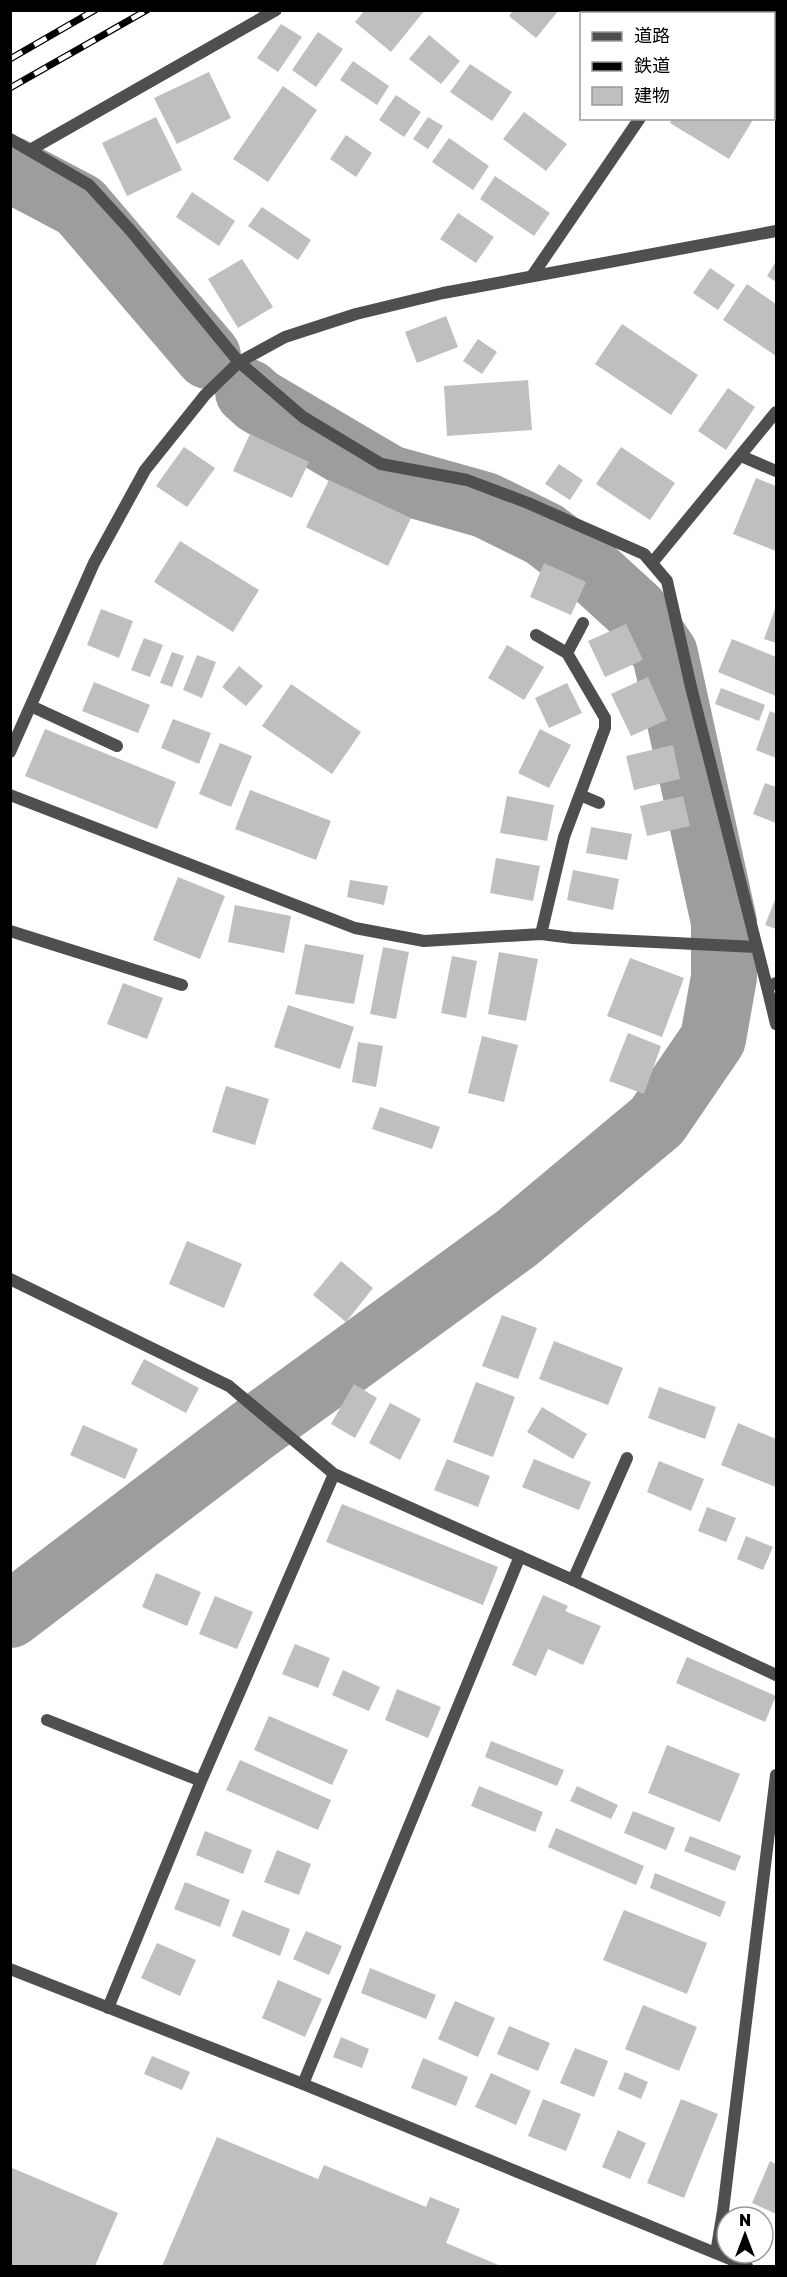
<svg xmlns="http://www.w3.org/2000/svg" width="787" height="2277" viewBox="0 0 787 2277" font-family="'Golos Text','Noto Sans JP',sans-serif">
<rect width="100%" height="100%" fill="#fff"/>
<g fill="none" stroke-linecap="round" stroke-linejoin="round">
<path stroke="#9d9d9d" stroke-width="66" d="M10 169 80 206 208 356
M10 1615 252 1431 517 1238 657 1121 713 1039 724 977V922L665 654 636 611 590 569 544 534 485 505 389 478 258 401 248 392"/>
</g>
<path fill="#bfbfbf" d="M365 10H425L391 52 355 22Z
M513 10H559L536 38 509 16Z
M281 24 302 37 278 72 257 58Z
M774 26 776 28V47L774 53Z
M318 32 343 49 316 87 292 70Z
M429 35 460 61 441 84 409 59Z
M353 61 389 86 377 105 340 80Z
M470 64 512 92 492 121 450 92Z
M209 72 231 118 177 144 154 98Z
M774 72 776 74V112L774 110Z
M283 86 317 110 268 182 233 159Z
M396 95 421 112 404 137 379 120Z
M524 112 567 144 546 171 503 139Z
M156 117 182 170 127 196 102 143Z
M428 117 443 126 428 149 413 139Z
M673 118H754L729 159 670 123Z
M346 135 372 153 356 177 330 159Z
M449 138 489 166 473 190 432 162Z
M495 176 550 213 534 236 480 199Z
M192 192 235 221 219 246 176 217Z
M262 207 311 240 298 260 248 226Z
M458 213 494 237 476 263 440 239Z
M242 259 273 307 238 328 208 279Z
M776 261V282L767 276Z
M710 268 735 285 718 310 693 293Z
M747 284 776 304V356L723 320Z
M446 316 458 347 417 363 405 332Z
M622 324 698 375 671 415 595 364Z
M478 339 497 352 482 374 463 361Z
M528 380 532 430 447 436 444 386Z
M728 388 755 407 726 450 698 431Z
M250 434 309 462 292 498 233 471Z
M184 447 215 468 187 507 156 486Z
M621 447 675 483 650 520 596 484Z
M559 464 583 480 570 500 545 484Z
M756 478 776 486V551L733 534Z
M329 480 411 518 388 566 306 527Z
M180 541 259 590 233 632 154 582Z
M544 563 586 582 571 615 530 597Z
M776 606V643L764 639Z
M101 609 133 621 119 658 87 645Z
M626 624 643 660 605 677 588 641Z
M144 638 163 645 150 677 131 670Z
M732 639 776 657V696L718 672Z
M507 645 544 667 524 700 488 678Z
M172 652 184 656 172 687 160 683Z
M197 655 216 662 202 698 183 690Z
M239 666 263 686 246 706 222 687Z
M648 677 667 720 631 736 611 694Z
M94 682 150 705 138 733 82 711Z
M567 683 582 713 549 728 535 698Z
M291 684 361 732 332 774 262 726Z
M721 688 765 705 759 721 715 704Z
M770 711 776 714V758L756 750Z
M173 719 211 733 199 764 161 748Z
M45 729 176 782 157 829 25 776Z
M540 729 571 745 549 788 518 773Z
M220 743 252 756 231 807 199 794Z
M673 745 680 779 634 790 626 756Z
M765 783 776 787V823L753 814Z
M250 790 331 821 316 860 235 829Z
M507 796 554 805 547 841 500 833Z
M683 796 690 826 647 836 640 806Z
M591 827 632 834 627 860 586 853Z
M496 858 540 866 533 901 490 893Z
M573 870 619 879 613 910 567 900Z
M178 877 225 896 200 959 153 940Z
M350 880 388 886 384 905 347 897Z
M776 897V929L765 925Z
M235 905 291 916 284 953 228 942Z
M305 944 364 955 354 1004 295 994Z
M383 947 409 952 396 1019 370 1014Z
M499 952 538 959 526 1021 488 1014Z
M452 956 477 961 466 1018 441 1013Z
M630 958 684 978 662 1037 607 1016Z
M123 983 163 998 147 1039 107 1024Z
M288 1005 354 1027 340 1069 274 1047Z
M628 1033 661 1046 644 1094 609 1081Z
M482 1036 518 1045 504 1102 468 1093Z
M358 1042 383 1046 376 1087 352 1082Z
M226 1086 269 1099 255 1145 212 1132Z
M380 1107 440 1127 432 1149 372 1129Z
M187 1241 242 1264 224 1308 169 1284Z
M341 1261 373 1288 346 1322 313 1295Z
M502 1315 537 1328 518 1379 482 1366Z
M554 1341 623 1368 608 1405 539 1379Z
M144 1359 199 1388 186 1413 131 1384Z
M476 1382 515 1397 493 1457 453 1442Z
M354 1384 377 1398 355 1438 331 1424Z
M659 1387 716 1407 705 1439 648 1418Z
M390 1403 421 1419 400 1460 369 1443Z
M542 1407 587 1434 573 1459 527 1432Z
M738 1423 776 1439V1487L721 1465Z
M83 1425 138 1449 125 1479 70 1455Z
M447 1459 490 1476 478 1507 434 1490Z
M534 1459 591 1482 579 1510 522 1487Z
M659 1461 704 1479 691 1511 647 1492Z
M342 1504 498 1567 483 1605 326 1542Z
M707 1507 736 1518 726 1542 698 1531Z
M746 1536 773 1547 763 1570 737 1559Z
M156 1573 201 1592 187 1626 142 1607Z
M543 1595 568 1606 565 1611 601 1626 583 1665 548 1649 536 1676 512 1665Z
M215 1596 253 1612 237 1649 199 1634Z
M295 1644 330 1658 318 1688 282 1674Z
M687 1657 776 1696 765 1722 676 1683Z
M343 1670 380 1687 369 1711 332 1695Z
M397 1689 441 1707 428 1738 385 1720Z
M269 1716 348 1750 332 1785 254 1750Z
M491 1741 564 1770 557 1786 485 1757Z
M667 1745 740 1774 720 1822 648 1793Z
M240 1760 331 1800 318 1830 226 1790Z
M479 1786 543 1812 535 1832 471 1806Z
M577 1786 618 1805 611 1819 570 1801Z
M633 1811 675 1828 666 1850 624 1833Z
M556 1828 644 1866 636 1885 548 1847Z
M205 1831 252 1850 243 1874 196 1855Z
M690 1836 741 1856 735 1871 684 1851Z
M277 1850 311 1864 299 1895 264 1882Z
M655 1873 726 1902 720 1917 650 1888Z
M185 1882 230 1900 220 1927 174 1909Z
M242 1910 290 1929 280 1956 232 1936Z
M624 1910 707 1943 687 1994 603 1960Z
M306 1931 342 1946 329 1975 293 1959Z
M157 1943 196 1960 180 1996 141 1978Z
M370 1968 436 1995 426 2019 361 1993Z
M278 1980 322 1999 305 2037 262 2018Z
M455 2001 495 2018 478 2057 438 2039Z
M643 2005 697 2027 679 2071 625 2049Z
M509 2026 550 2043 538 2071 497 2054Z
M341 2037 369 2049 362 2068 333 2057Z
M575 2048 608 2061 594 2097 560 2083Z
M152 2056 190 2072 182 2090 144 2074Z
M423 2058 468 2077 456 2106 411 2088Z
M625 2072 648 2082 641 2099 618 2089Z
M491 2073 531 2091 516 2125 475 2107Z
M543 2099 581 2114 566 2151 528 2136Z
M681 2099 718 2114 684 2198 647 2183Z
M618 2130 646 2143 630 2179 602 2167Z
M217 2137 318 2179 324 2165 426 2207 430 2197 460 2209 446 2243 501 2266H162Z
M770 2161 776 2164V2214L752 2203Z
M10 2167 118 2213 95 2266H10Z"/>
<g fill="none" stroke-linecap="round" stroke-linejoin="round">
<path stroke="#4f4f4f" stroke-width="12" d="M741 456 776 471
M31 706 117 746
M573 1580 627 1458"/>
<path stroke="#4f4f4f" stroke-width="12" d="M630 10 634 14
M711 14 714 10
M10 139 89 185 131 231 239 362 303 417 381 464 467 480 528 503 644 554 667 581 691 687 767 987 776 983
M30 150 276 10
M532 276 640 118
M652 563 776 412
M536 635 567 653 605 718V728L564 837 541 934
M567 653 583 623
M10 795 355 928 424 941 541 934 573 938 756 947
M580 795 599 803
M10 931 182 985
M767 987 776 1024
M10 1279 229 1386 334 1474 573 1580 776 1675
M47 1720 201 1781
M108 2008 201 1781 334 1474
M303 2084 520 1556
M716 2253 723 2211 776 1775"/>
<path stroke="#4f4f4f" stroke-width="12" d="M10 752 94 563 145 470 205 395 239 362 285 337 356 314 443 293 776 231
M10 1969 303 2084 747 2266"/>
<g stroke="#000" stroke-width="7">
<path id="rail" d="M10 59 95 10
M10 88 147 10"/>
</g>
<use href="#rail" stroke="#fff" stroke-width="4.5" stroke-dasharray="14" stroke-linecap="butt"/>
</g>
<rect width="787" height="2277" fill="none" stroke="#000000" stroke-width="24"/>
<rect x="580" y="12" width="195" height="108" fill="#ffffff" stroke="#999999" stroke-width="1.5"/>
<rect x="592" y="32" width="30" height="9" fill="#4f4f4f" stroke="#999999" stroke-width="1.5"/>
<text x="634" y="42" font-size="18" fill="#000000">道路</text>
<rect x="592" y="62" width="30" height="9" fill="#000000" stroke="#999999" stroke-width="1.5"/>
<text x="634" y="72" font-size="18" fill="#000000">鉄道</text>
<rect x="592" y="87" width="30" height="18" fill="#bfbfbf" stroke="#999999" stroke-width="1.5"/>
<text x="634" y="102" font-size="18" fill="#000000">建物</text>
<g transform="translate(745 2235)"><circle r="28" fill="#ffffff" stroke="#999999" stroke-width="1.5"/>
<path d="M0-4.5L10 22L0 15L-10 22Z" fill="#000000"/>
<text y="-9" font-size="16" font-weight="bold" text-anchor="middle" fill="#000000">N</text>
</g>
</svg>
